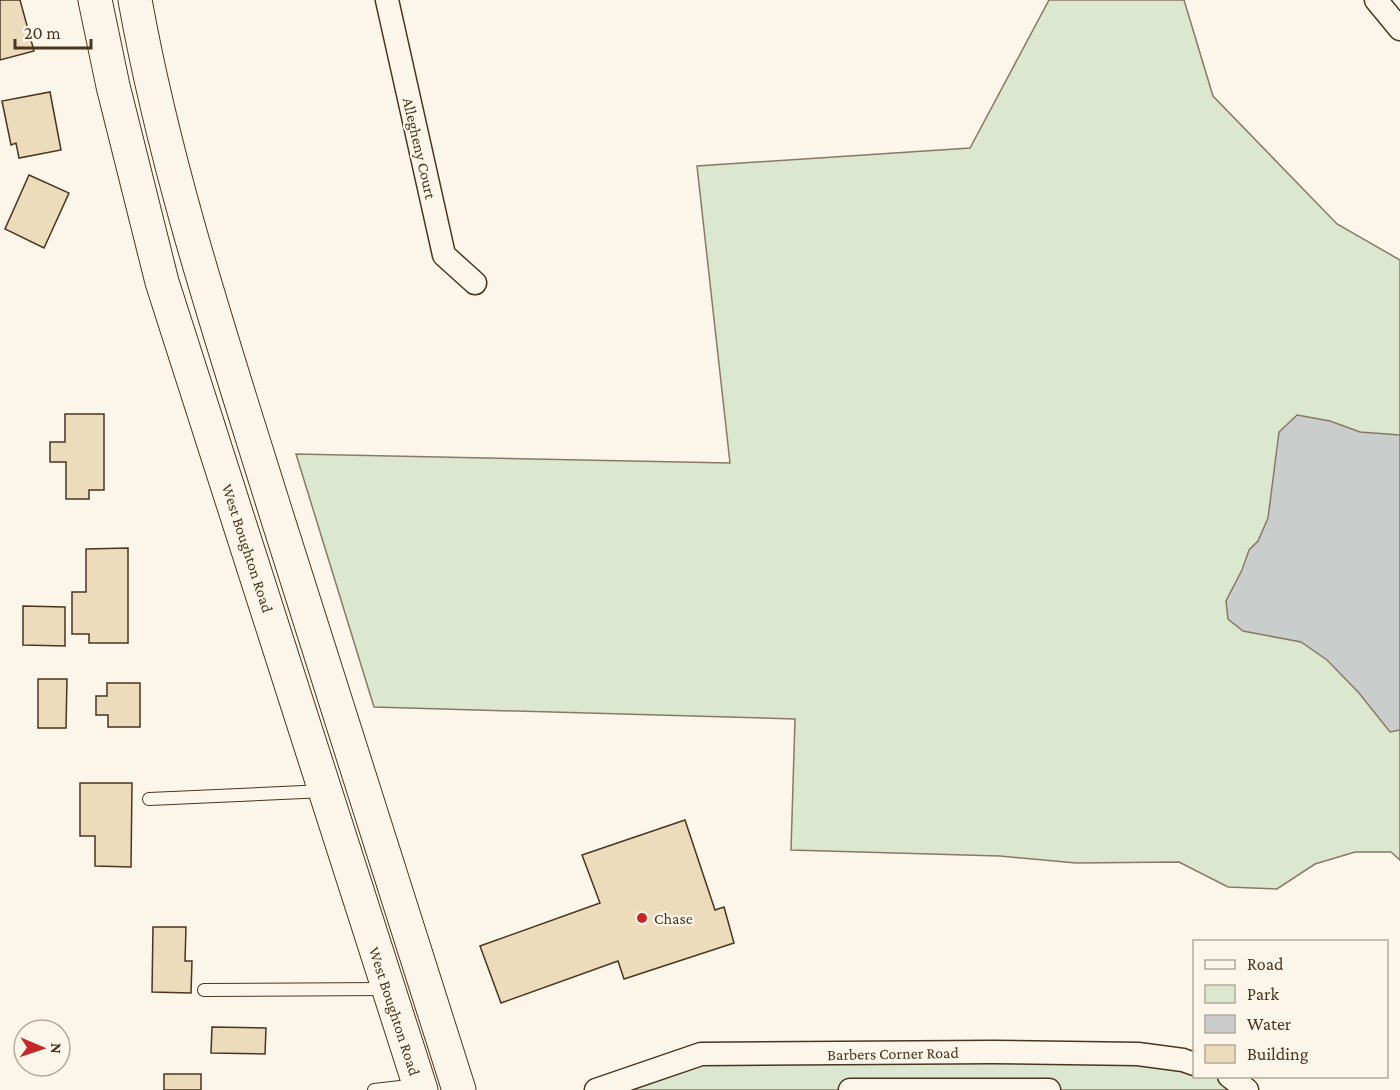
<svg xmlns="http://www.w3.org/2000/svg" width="1400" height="1090" viewBox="0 0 1400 1090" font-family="'Crimson Pro',serif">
<rect width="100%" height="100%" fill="#fbf6e9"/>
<path fill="#dce7d0" stroke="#887966" stroke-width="1.5" d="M1049 0H1184L1213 96 1337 224 1400 260V860L1391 852H1355L1315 864 1277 889 1228 887 1179 862 1076 863 1000 856 791 850 795 719 374 707 296 454 730 463 697 166 970 148Z
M992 1052 1194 1067V1076L1229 1077 1247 1090H596L701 1054Z"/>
<path fill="#c9cecd" stroke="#887966" stroke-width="1.5" d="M1297 415 1330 421 1360 432 1400 435V730L1390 732 1359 693 1327 660 1301 642 1243 631 1228 619 1226 601 1242 570 1249 550 1258 541 1268 518 1279 432Z"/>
<path fill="#ecdcbc" stroke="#4a3520" stroke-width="1.5" d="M0 0H20L34 51 0 60Z
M50 92 61 150 19 158 16 143 11 145 2 101Z
M29 175 69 193 44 248 5 229Z
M65 414H104V490H89V499H66V462H50V442H65Z
M128 548V643H89V634H72V592H86V549Z
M23 606 65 607V646L23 645Z
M38 679H67L66 728H38Z
M107 683H140V727H108V715H96V696H107Z
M80 783H132L131 867 95 866V836H80Z
M685 820 715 910 724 907 734 943 624 979 618 961 501 1003 480 946 600 903 582 855Z
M153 927H186L185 961H192L191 993 152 992Z
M212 1027 266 1028 265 1054 211 1053Z
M164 1074H201V1090H164Z"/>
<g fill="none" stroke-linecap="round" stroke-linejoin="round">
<g stroke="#4a3520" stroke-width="14">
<path id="lane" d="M149 799 325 791
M204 990 387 989
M374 1090 418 1085"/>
</g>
<g stroke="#4a3520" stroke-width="25">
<path id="street" d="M387 0 444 255 475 283
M1376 0 1400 29
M1229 1076 1247 1090
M596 1090 701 1054 992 1052 1138 1054 1183 1060 1194 1064
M850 1090H1049"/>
</g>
<g stroke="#4a3520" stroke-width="35">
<path id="secondary" d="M95 0 113 86 162 282 421 1090
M135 0C166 172 222 340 274 507 336 701 397 896 459 1090"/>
</g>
<use href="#lane" stroke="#fbf6e9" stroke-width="12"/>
<use href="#street" stroke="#fbf6e9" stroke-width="22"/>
<use href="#secondary" stroke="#fbf6e9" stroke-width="33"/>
</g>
<circle fill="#c62828" stroke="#fbf6e9" stroke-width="2" cx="642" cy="918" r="6"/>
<g text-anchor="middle" stroke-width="4.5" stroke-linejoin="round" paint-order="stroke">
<g font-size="16" fill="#4a3520" stroke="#fbf6e9">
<text transform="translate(420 148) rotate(77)" y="6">Allegheny Court</text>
<text transform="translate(248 548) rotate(72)" y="6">West Boughton Road</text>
<text transform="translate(395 1011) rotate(72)" y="6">West Boughton Road</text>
<text transform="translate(893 1053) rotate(-1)" y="6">Barbers Corner Road</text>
</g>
<g font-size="16" fill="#4a3520" stroke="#fbf6e9" text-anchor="start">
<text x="654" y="924">Chase</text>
</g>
</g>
<rect x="1193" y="940" width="195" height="138" fill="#fbf6e9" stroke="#b4a999" stroke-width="1.5"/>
<rect x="1205" y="960" width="30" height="9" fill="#fbf6e9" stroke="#b4a999" stroke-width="1.5"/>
<text x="1247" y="970" font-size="18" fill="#4a3520">Road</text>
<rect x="1205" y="985" width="30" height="18" fill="#dce7d0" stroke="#b4a999" stroke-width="1.5"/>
<text x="1247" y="1000" font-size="18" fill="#4a3520">Park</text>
<rect x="1205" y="1015" width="30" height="18" fill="#c9cecd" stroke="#b4a999" stroke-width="1.5"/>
<text x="1247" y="1030" font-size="18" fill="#4a3520">Water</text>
<rect x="1205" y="1045" width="30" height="18" fill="#ecdcbc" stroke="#b4a999" stroke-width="1.5"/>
<text x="1247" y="1060" font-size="18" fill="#4a3520">Building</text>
<g transform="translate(42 1048) rotate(92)"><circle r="28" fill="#fbf6e9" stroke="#b4a999" stroke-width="1.5"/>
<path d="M0-4.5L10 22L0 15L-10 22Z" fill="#c62828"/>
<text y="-9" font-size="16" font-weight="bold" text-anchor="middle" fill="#4a3520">N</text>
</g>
<path d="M15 39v9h76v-9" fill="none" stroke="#4a3520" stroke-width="3"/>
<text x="24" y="39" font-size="18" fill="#4a3520" stroke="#fbf6e9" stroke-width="4.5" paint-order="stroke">20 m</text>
</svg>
